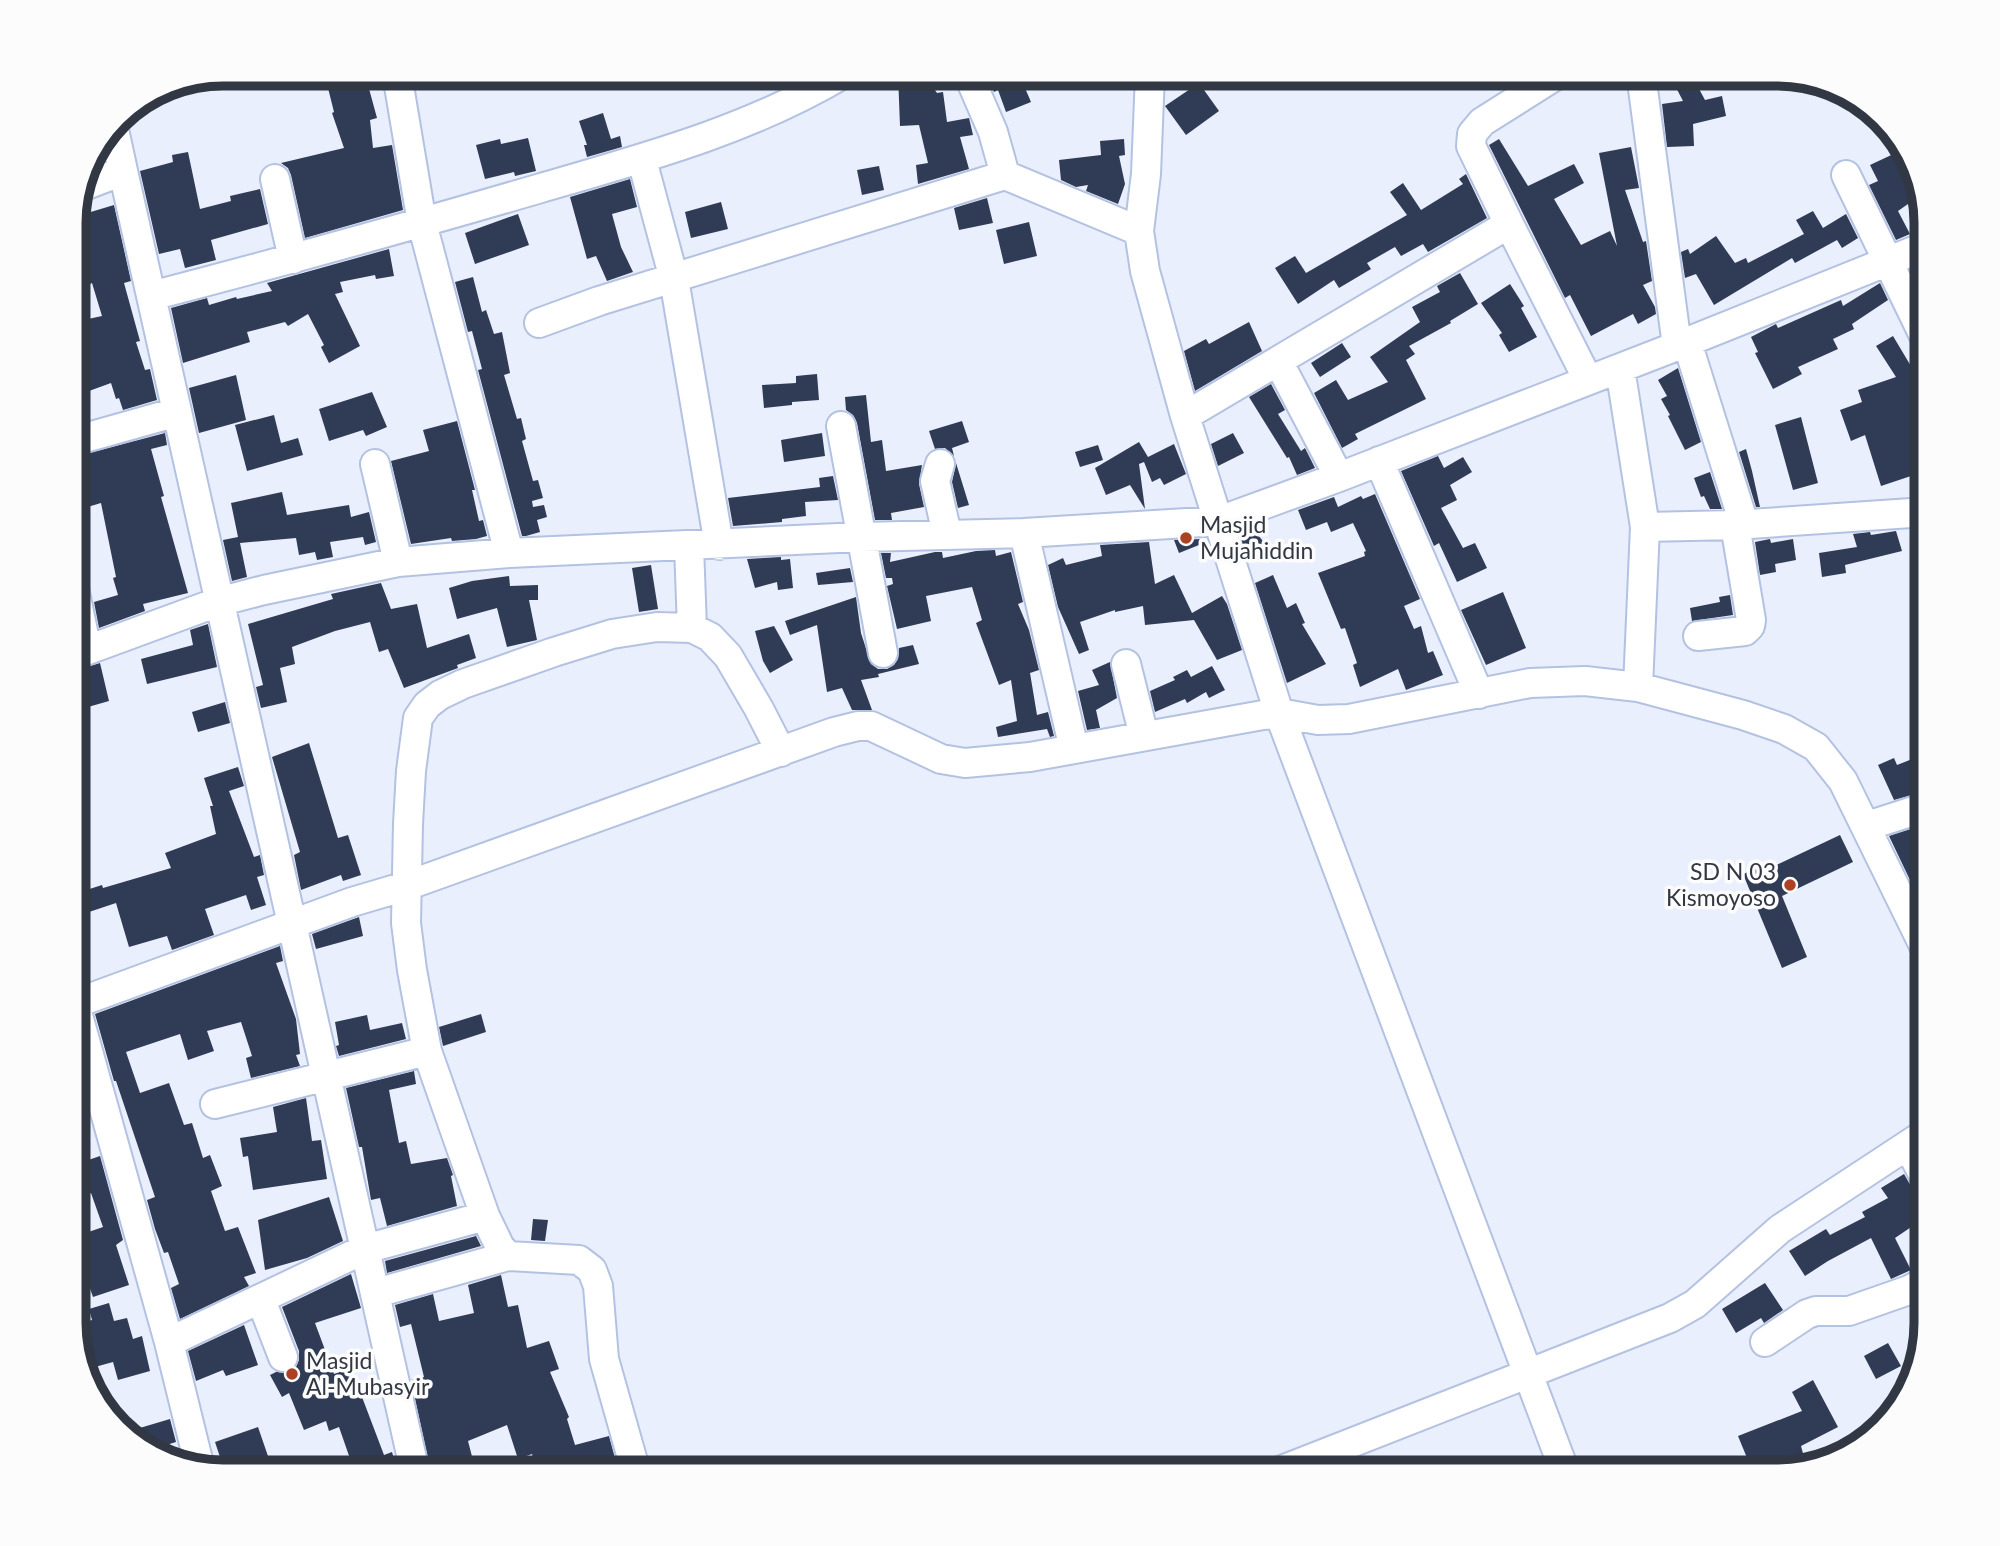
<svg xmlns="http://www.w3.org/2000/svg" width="2000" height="1546" viewBox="0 0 2000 1546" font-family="Lato,sans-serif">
<rect width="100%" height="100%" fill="#e9effc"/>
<path fill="#303b55" d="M335 74H365L377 118 370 120 373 148 392 145 403 210 305 238 291 175 288 168 281 163 344 148 332 113 334 112 325 76Z
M898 74H924L937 93 943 92 947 122 969 118 973 135 960 137 969 169 918 184 916 165 928 163 919 125 900 126Z
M986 74H1019L1031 102 1006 112 998 90 994 92Z
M1669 74H1691L1705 100 1722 96 1726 116 1693 124 1694 146 1667 147 1662 104 1683 101Z
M1199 83 1219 111 1186 135 1165 106Z
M603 113 611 139 620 136 622 147 587 157 584 145H587L579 121Z
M528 138 536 171 515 176 514 172 485 179 476 145 500 139 501 144Z
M1124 139 1125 155 1119 156 1125 184 1118 204 1086 191 1088 185 1076 187 1061 180 1059 160 1101 155 1100 141Z
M1499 139 1528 186 1574 164 1584 183 1554 199 1581 245 1610 231 1617 246 1599 153 1631 147 1639 188 1625 190 1643 242 1646 241 1652 281 1643 285 1655 307 1656 314 1638 324 1633 314 1591 336 1570 295 1565 298 1489 145Z
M1902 150 1910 165 1900 170 1918 197 1898 211 1910 234 1896 240 1869 185 1878 181 1870 165Z
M188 152 200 209 231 201 230 196 260 189 268 224 211 240 216 260 185 268 180 249 159 254 140 171 173 162 172 155Z
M879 166 884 190 862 195 857 170Z
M1466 174 1487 218 1428 252 1423 244 1401 256 1395 247 1367 263 1371 269 1339 288 1334 280 1298 304 1275 268 1295 256 1306 273 1407 215 1390 192 1403 183 1421 210 1463 184 1459 179Z
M630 179 637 207 612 214 621 247 633 272 607 281 596 256 587 259 570 197Z
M987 198 993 223 959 230 954 208Z
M721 202 728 229 691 238 685 212Z
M114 205 131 281 124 283 140 341 136 342 145 370 150 369 157 400 123 410 119 398 116 399 111 383 89 391 88 387 74 393V322L102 316 92 283 74 293V217Z
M1813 211 1823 228 1846 214 1858 238 1842 248 1837 240 1795 263 1792 258 1714 305 1696 274 1685 278 1681 252 1688 249 1690 254 1716 236 1735 263 1746 258 1748 263 1804 234 1796 220Z
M518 214 529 245 475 264 465 233Z
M1029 222 1037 256 1004 264 996 230Z
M389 249 394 276 376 279 375 275 340 282 343 292 335 294 360 346 329 363 321 347 324 345 308 314 288 326 285 322 247 332 250 342 183 363 171 308 207 298 209 305 236 297 237 299 272 291 267 283Z
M1460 273 1478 304 1450 321 1451 323 1409 346 1415 354 1406 360 1426 399 1355 434 1358 439 1342 448 1314 393 1336 380 1348 400 1388 382 1370 357 1420 322 1412 307 1440 292 1437 286Z
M473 277 482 312 486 310 494 334 502 332 510 373 504 375 517 419 521 418 526 439 522 441 533 481 538 480 543 498 532 501 533 507 544 505 547 517 537 520 540 532 526 536H522L478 370 482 369 472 331 468 332 455 282Z
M1880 283 1888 300 1852 324 1854 329 1833 339 1838 349 1798 367 1802 374 1773 389 1755 353 1758 352 1751 337 1776 324 1778 328 1841 300 1843 306Z
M1510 284 1524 306 1521 308 1537 337 1509 352 1499 335 1502 333 1481 303Z
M1249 322 1262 351 1195 391 1184 351 1206 339 1209 344Z
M1893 336 1921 383 1926 380V471L1881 486 1865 435 1851 441 1840 410 1862 402 1858 390 1896 377 1876 346Z
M1342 343 1351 357 1320 377 1311 363Z
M1678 368 1701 442 1685 450 1668 416 1670 415 1661 399 1667 396 1658 380Z
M817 374 819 400 792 402V405L764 408 762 385 796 383V376Z
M236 375 246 420 199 433 189 388Z
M1271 384 1285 410 1278 414 1301 451 1305 448 1315 468 1297 475 1289 457 1287 458 1249 397Z
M372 392 387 427 366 436 363 430 329 441 319 409Z
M866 395 871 442 882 440 886 471 922 465 919 484 924 507 891 513 892 520H875L857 423 853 415 846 410 845 397Z
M274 415 281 443 298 438 303 455 247 471 235 425Z
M1801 417 1818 483 1793 490 1775 425Z
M457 421 475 490H472L479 521 483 520 487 536 476 539 452 541 451 538 411 544 391 461 429 451 423 430Z
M962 421 969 442 952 448 954 456 945 448 935 449 929 431Z
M165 433 167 445 151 449 164 496 161 497 188 593 143 604 145 611 99 628 94 602 118 595 113 578 116 577 101 503 74 511V457Z
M822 433 825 456 784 462 781 440Z
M1233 433 1244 453 1218 466 1211 444Z
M1139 442 1148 457 1174 444 1186 474 1164 485 1160 478 1152 482 1144 462 1139 464 1145 509 1130 485 1106 495 1095 468Z
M1098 445 1103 460 1080 467 1075 452Z
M1746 449 1752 471 1760 507H1756L1739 452Z
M1438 456 1444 468 1463 457 1472 472 1450 485 1457 500 1441 508 1463 548 1475 543 1487 568 1457 582 1439 543 1434 546 1401 471Z
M956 463 969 505 958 508 952 482Z
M1710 472 1722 509H1710L1704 496 1701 497 1694 478Z
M833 476 838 500 805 502 806 516 782 519V522L733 526 728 498 820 487 819 478Z
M282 492 287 515 349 505 351 517 369 512 376 542 365 545 363 537 330 542 333 557 317 560 315 552 299 555 296 538 240 543 247 577 232 581 223 540 238 537 231 503Z
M1375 494 1420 599 1404 606 1414 629 1421 626 1428 653 1433 651 1443 675 1406 690 1398 669 1360 687 1353 665 1357 663 1345 628 1341 629 1318 573 1365 556 1364 552 1366 551 1353 523 1331 532 1327 522 1306 530 1298 510 1334 497 1338 507 1361 496 1363 499Z
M1253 529 1267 546 1249 562 1241 539Z
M1896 531 1902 551 1845 565 1846 573 1822 577 1819 553 1857 547 1853 534 1870 532 1871 535Z
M1202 539 1204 543 1179 553 1174 540Z
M1770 539 1771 543 1793 539 1796 560 1775 564 1776 572 1760 575 1755 542Z
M1149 542 1155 584 1174 575 1192 613 1222 596 1227 604 1242 650 1217 660 1194 620 1145 625 1143 606 1115 612V610L1080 622 1089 650 1079 654 1058 607 1048 565 1063 558 1066 565 1102 556 1100 545Z
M1926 546V592H1925L1910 552Z
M995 550 996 556 1011 552 1023 602 1018 604 1029 630 1039 670 1030 673 1037 715 1048 712 1054 736 1050 737 1047 729 998 737 996 727 1017 721 1011 680 999 685 976 623 982 620 972 587 926 596 931 621 897 629 887 586 893 584 892 578H886L881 553H891L890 562 935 552H942L943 558 976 551Z
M781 557V560L790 559 793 588 778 590 777 582 755 588 747 559Z
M651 565 658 609 639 612 632 568Z
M850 568 853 582 818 585 816 573Z
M1273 575 1287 608 1296 603 1305 623 1302 624 1326 664 1287 683 1255 583Z
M509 576 510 586 538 585V600H529L537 640 507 647 497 608 457 619 449 588 472 581Z
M381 583 391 609 417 604 427 648 469 634 476 658 457 665 458 668 404 688 388 649 379 652 370 622 335 631 292 647 295 664 280 668 287 702 261 708 256 687 263 685 248 624 333 599 331 594Z
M1503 592 1526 648 1486 665 1461 610Z
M1730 595 1733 615 1692 621 1690 608 1720 602 1719 597Z
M856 597 861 633 871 664 878 669H887L894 665 898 659 899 648 913 645 919 664 878 674 879 677 861 680 872 710H852L842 688 827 692 817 625 790 635 785 621Z
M208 624 217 667 147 684 141 659 193 645 190 630Z
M774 626 793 660 770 673 763 661 755 631Z
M1110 662 1117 698 1096 710 1100 728 1087 730 1078 691 1099 685 1092 670Z
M100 663 109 701 74 711V671Z
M1212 666 1225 690 1209 698 1206 692 1187 703 1185 699 1155 712 1150 691 1175 680 1173 677 1187 670 1191 677Z
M225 702 230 723 198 732 192 712Z
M309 743 338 838 348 835 361 875 343 881 341 875 301 890 294 855 300 852 272 757Z
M1920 756 1921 759 1926 756V791L1894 800 1878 765 1894 758 1897 765Z
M238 767 244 786 229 791 254 857 260 855 264 875 257 877 266 905 251 910 246 895 205 909 214 935 172 950 167 936 129 947 116 903 74 917V894L102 885 103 888 171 868 165 853 216 834 210 806H213L204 778Z
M1926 824V868L1910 880 1889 836Z
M1840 835 1853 862 1782 896 1807 957 1782 968 1743 874 1768 864 1770 868Z
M359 917 363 936 316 949 312 934Z
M280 946 283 961 276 963 296 1019 300 1054 296 1055 300 1066 251 1078 246 1058 252 1056 241 1022 207 1031 214 1051 188 1060 180 1034 126 1052 140 1093 169 1083 184 1125 192 1123 203 1158 210 1155 222 1186 211 1191 225 1231 238 1227 256 1273 244 1277 249 1286 180 1319 171 1288 179 1284 168 1252 164 1253 155 1229 147 1200 155 1197 116 1081H114L95 1014Z
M481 1014 486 1032 443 1046 439 1027Z
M367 1015 370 1030 402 1023 406 1039 339 1056 336 1046 339 1045 335 1022Z
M414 1071 416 1084 389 1090 399 1143 406 1141 411 1164 447 1158 453 1175 451 1176 457 1206 387 1226 380 1198 371 1200 362 1147H359L346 1088Z
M306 1098 312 1141 321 1140 327 1179 253 1190 248 1156 243 1157 240 1138 277 1132 273 1107Z
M100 1156 123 1240 116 1245 129 1285 93 1297 83 1269 74 1272V1237L103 1227 91 1193 74 1199V1165Z
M1904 1174 1912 1188 1923 1196 1926 1201V1217L1895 1238 1911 1270 1891 1279 1871 1238 1828 1261 1805 1276 1789 1251 1826 1229 1830 1235 1865 1217 1862 1212 1888 1198 1881 1188Z
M329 1197 343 1241 307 1258 265 1270 258 1220Z
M533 1219 548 1220 545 1241 531 1240Z
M476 1236 481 1246 387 1273 385 1261Z
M351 1274 361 1308 315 1323 334 1374 351 1368 384 1455 392 1452 398 1473H355L339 1427 329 1431 326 1421 304 1430 289 1393 282 1397 270 1375 276 1372H290L296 1367 299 1360V1351L282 1307Z
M501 1275 508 1307 518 1305 527 1348 549 1341 559 1369 550 1372 569 1417 567 1419 575 1445 609 1436 619 1473H537L532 1454 518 1459 507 1425 468 1441 475 1468 459 1472 457 1464 431 1473 411 1380 424 1377 411 1324 400 1327 395 1305 433 1294 439 1321 474 1313 468 1285Z
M1765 1283 1783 1310 1764 1323 1761 1318 1736 1333 1722 1309Z
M109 1303 114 1321 127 1318 133 1339 142 1336 150 1371 118 1380 113 1362 84 1370 74 1325 92 1320 89 1309Z
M244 1325 258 1365 226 1376 223 1370 196 1381 188 1351Z
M1888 1343 1901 1366 1876 1379 1864 1356Z
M1813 1380 1838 1427 1801 1446 1804 1457 1785 1464 1782 1458 1752 1470 1738 1436 1802 1411 1792 1392Z
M170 1419 176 1442 153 1449 136 1443 133 1430Z
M258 1427 270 1462 240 1472H225L215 1442Z"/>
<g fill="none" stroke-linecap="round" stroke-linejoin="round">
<g stroke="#b4c2e2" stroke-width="32">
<path id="minor" d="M397 74 422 223 509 553
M968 74 993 132 1005 175
M1641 74 1677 346
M113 125 123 171
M642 160 674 279 719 545
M1846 175 1926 340
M275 179 293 259
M81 187 123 171 415 1472
M1509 224 1471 146 1472 134 1482 122 1558 74
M1139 231 1145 271 1185 416
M151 296C282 262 411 226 541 188 644 158 749 130 843 74
M539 323 599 301 1005 175 1139 231 1146 174 1150 74
M1687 342 1744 524
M1278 361 1339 477
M1620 368 1645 527 1638 687
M841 426 883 653
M74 441 177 412
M1379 461 1479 694
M375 464 398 562
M940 464 935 481 947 534
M1645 527 1735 525 1926 512
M1024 533 1074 749
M689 546 692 628
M74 588 87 650
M1698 636 1745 631 1750 626 1751 620 1735 525
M74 655 218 602 264 590 398 562 509 553 861 537 1024 533 1219 521 1339 477 1677 346 1926 246
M1126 664 1144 736
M1867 826 1926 807
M74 1001 169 1342 199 1464
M74 1004 352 902 406 886 834 732 858 726H871L941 759 965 763 1030 757 1263 715 1279 713 1318 720 1349 719 1530 683 1585 681 1638 687 1743 715 1784 729 1816 747 1843 781 1926 950
M215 1104 427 1051
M1908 1145 1926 1180
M376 1293 508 1256
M261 1300 283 1357
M169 1342 365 1249 485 1216
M1765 1342 1807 1314 1816 1311H1849L1909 1290 1926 1281
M1841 1458 1844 1456
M636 1472 604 1359 598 1286 592 1270 579 1260 508 1256 500 1247 485 1216 427 1051 412 970 406 923 408 824 411 771 418 718 427 705 440 695 463 684 554 652 612 634 657 627 692 628 710 637 728 656 759 709 781 752
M1277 1472 1670 1318 1695 1304 1780 1229 1926 1133
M1565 1472 1279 713 1185 416 1509 224 1588 380"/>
</g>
<use href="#minor" stroke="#fff" stroke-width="28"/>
</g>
<g fill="#aa4223" stroke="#fcfcfc" stroke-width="2.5">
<circle cx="1186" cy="538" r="7"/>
<circle cx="1790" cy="885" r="7"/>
<circle cx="292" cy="1374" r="7"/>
</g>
<g text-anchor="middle" stroke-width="7" stroke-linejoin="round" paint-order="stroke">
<g font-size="23" fill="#313743" stroke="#fcfcfc" text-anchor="start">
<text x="1200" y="533">Masjid<tspan x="1200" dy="26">Mujahiddin</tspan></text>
<text x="1776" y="880" text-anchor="end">SD N 03<tspan x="1776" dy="26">Kismoyoso</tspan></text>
<text x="306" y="1369">Masjid<tspan x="306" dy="26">Al-Mubasyir</tspan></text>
</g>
</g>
<path d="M0 0H2000V1546H0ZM223 86H1777A137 137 0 0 1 1914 223V1323A137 137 0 0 1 1777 1460H223A137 137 0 0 1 86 1323V223A137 137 0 0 1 223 86Z" fill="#fcfcfc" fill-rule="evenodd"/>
<path fill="none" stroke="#313743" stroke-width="9" d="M223 86H1777A137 137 0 0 1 1914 223V1323A137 137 0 0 1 1777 1460H223A137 137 0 0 1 86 1323V223A137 137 0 0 1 223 86Z"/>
</svg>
